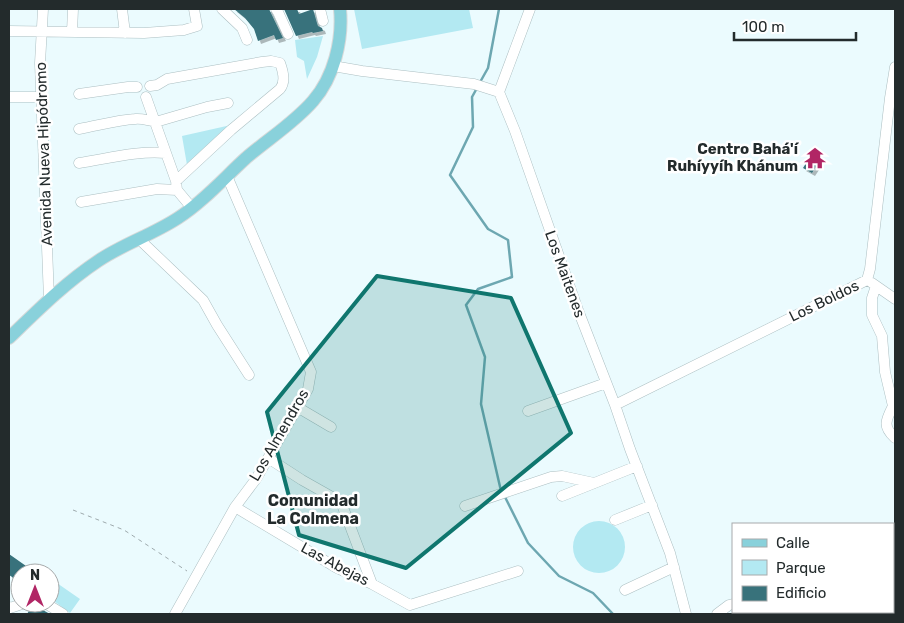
<svg xmlns="http://www.w3.org/2000/svg" width="904" height="623" viewBox="0 0 904 623" font-family="Rubik,sans-serif">
<defs>
<filter id="shadow"><feDropShadow dx="3" dy="3" stdDeviation="0" flood-color="#0004"/></filter>
</defs>
<rect width="100%" height="100%" fill="#ebfbfe"/>
<path fill="#b3e9f2" d="M354 9H469L473 28 362 49Z
M323 36 317 57 307 79 304 61 297 57 295 40Z
M231 125 187 165 182 136Z
M573 547a26 26 0 1 1 52 0a26 26 0 1 1-52 0Z
M54 581 80 599 70 613 50 598V586Z"/>
<g fill="none" stroke-linecap="round" stroke-linejoin="round">
<path stroke="#6da7b1" stroke-width="2.5" d="M479 84 488 68 499 9
M477 88 472 97 473 127 450 175 488 229 508 240 512 277 478 289 466 305 485 357 481 404 501 491
M504 495 528 543 559 576 593 593 613 614"/>
</g>
<path fill="#38727b" filter="url(#shadow)" d="M234 9H269L283 38 276 40 274 35 258 41 254 29 245 18Z
M284 9H297L299 14 313 9 317 23 318 26 322 28 323 31 313 33 312 32 296 36Z
M813 152 822 158 812 173 803 168Z
M9 554 36 573H20V582L9 575Z
M34 603 41 609 50 614H27Z"/>
<g fill="none" stroke-linecap="round" stroke-linejoin="round">
<g stroke="#acbfc2" stroke-width="11">
<path id="minor" d="M43 9 40 63 49 299
M122 9 125 33
M222 9 242 28 247 40
M276 9 278 12 288 34
M320 9 323 21
M9 31 144 33 184 30 197 26 194 9
M72 32 73 9
M333 66 362 71 474 84 499 92 515 131 578 310 615 405 630 449 670 553 686 614
M150 86 157 85 167 79 262 62 271 61 280 63C283 71 286 82 280 89L231 130 176 181
M499 92 530 9
M79 94 128 87H137
M9 97H42
M146 97 176 181 177 190 192 208
M79 129C97 126 117 120 135 119 144 118 151 122 159 121L207 107 228 103
M79 163C106 159 139 150 166 153
M81 202 157 189 177 190
M139 239 203 300 217 325 249 375
M872 283 895 299
M876 286 872 298V315L882 336 885 372 893 406C886 420 882 426 895 438
M615 405 867 280 870 269 890 98 895 67
M297 407 331 427
M528 411 606 383
M268 458 302 480 341 502 372 584
M562 496 637 466
M465 506 551 477 562 476 594 483
M235 507 337 568 372 584 410 605 518 571
M615 520 652 505
M625 590 674 567
M45 603 63 614
M9 607 10 608 25 603
M175 614 235 507 256 479 308 389 311 372 227 176
M717 614 729 605 733 604"/>
</g>
<g stroke="#d7d9d9" stroke-width="14">
<path id="major" d="M9 338C37 311 65 283 98 261 123 244 152 235 178 218 203 202 224 178 246 158 268 139 294 123 313 101 334 77 343 40 340 9"/>
</g>
<g stroke="#d7d9d9" stroke-width="16">
<path id="highway" d="M893 574 895 571
M893 598 895 596
M854 614 856 612
M877 614 880 612"/>
</g>
<path stroke="#9eaaad" stroke-width="1" stroke-dasharray="4 4" stroke-linecap="butt" d="M73 510 124 530 187 571"/>
<use href="#minor" stroke="#fff" stroke-width="10"/>
<use href="#major" stroke="#89d1db" stroke-width="12"/>
<use href="#highway" stroke="#3ab2c3" stroke-width="15"/>
</g>
<path fill="#0f766e" fill-opacity="0.2" stroke="#0f766e" stroke-width="4" stroke-linejoin="round" d="M377 276 511 298 571 433 406 568 299 535 267 412Z"/>
<defs>
<g id="temple-bare" transform="scale(1.725)"><path d="M0-6L5-2H3V0L6.5 2.5H4V6H1.5V3h-3V6H-4V2.5H-6.5L-3 0V-2H-5Z" fill="#b12665" stroke="#fff" stroke-width="2.5" paint-order="stroke"/></g>
</defs>
<g fill-rule="evenodd">
<use href="#temple-bare" x="815" y="158"/>
</g>
<g text-anchor="middle" stroke-width="5" stroke-linejoin="round" paint-order="stroke">
<g font-size="15" font-weight="bold" fill="#232b2c" stroke="#fff" text-anchor="end">
<text x="798" y="154">Centro Bahá'í<tspan x="798" dy="17">Ruhíyyíh Khánum</tspan></text>
</g>
<g font-size="15" fill="#232b2c" stroke="#fff">
<text transform="translate(44 154) rotate(-92)" y="5">Avenida Nueva Hipódromo</text>
<text transform="translate(565 274) rotate(70)" y="5">Los Maitenes</text>
<text transform="translate(824 301) rotate(-26)" y="5">Los Boldos</text>
<text transform="translate(279 435) rotate(-60)" y="5">Los Almendros</text>
<text transform="translate(335 564) rotate(28)" y="5">Las Abejas</text>
</g>
<g font-size="16" font-weight="bold" fill="#232b2c" stroke="#fff">
<text x="313" y="506">Comunidad<tspan x="313" dy="18">La Colmena</tspan></text>
</g>
</g>
<rect width="904" height="623" fill="none" stroke="#232b2c" stroke-width="20"/>
<rect x="732" y="523" width="162" height="90" fill="#ffffff" stroke="#a7aaab"/>
<rect x="742" y="539" width="25" height="8" fill="#89d1db" stroke="#a7aaab"/>
<text x="776" y="548" font-size="15" fill="#232b2c">Calle</text>
<rect x="742" y="560" width="25" height="15" fill="#b3e9f2" stroke="#a7aaab"/>
<text x="776" y="573" font-size="15" fill="#232b2c">Parque</text>
<rect x="742" y="586" width="25" height="15" fill="#38727b" stroke="#a7aaab"/>
<text x="776" y="598" font-size="15" fill="#232b2c">Edificio</text>
<g transform="translate(35 588)"><circle r="24" fill="#ffffff" stroke="#a7aaab"/>
<path d="M0-4L9 19L0 12L-9 19Z" fill="#b12665"/>
<text y="-8" font-size="14" font-weight="bold" text-anchor="middle" fill="#232b2c">N</text>
</g>
<path d="M734 32v8h122v-8" fill="none" stroke="#232b2c" stroke-width="2.5"/>
<text x="742" y="32" font-size="15" fill="#232b2c" stroke="#ffffff" stroke-width="4" paint-order="stroke">100 m</text>
</svg>
